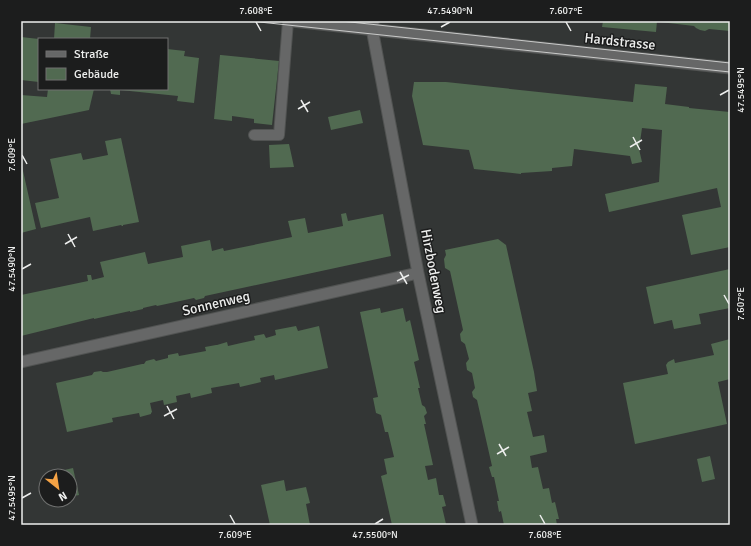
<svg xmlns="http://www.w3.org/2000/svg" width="751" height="546" viewBox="0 0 751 546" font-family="Signika,sans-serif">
<rect width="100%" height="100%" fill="#333635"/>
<path fill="#516a51" d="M603 21H657L656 32 602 27Z
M660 21H730V31L709 29 705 31 700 30 696 28 694 26 660 22Z
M55 23 91 27 90 39H54Z
M21 37 39 39V82L21 80Z
M167 49 185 51 184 56 199 58 194 103 177 101 178 96 120 90V95L111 94 110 89H167Z
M220 55H221L279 61 272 125 254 123V119L232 116V121L214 119Z
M414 82H446L633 102 635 84 667 87 665 104 689 107V108L730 112V247L691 255 682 215 721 207 717 188 609 212 605 194 659 182 662 130 642 128 639 149 642 162 632 164 630 156 574 149 572 166 552 168V171L521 173V174L474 169 469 150 423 145 412 96Z
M48 89H94L89 110 21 124V95L47 97Z
M360 110 363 123 331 130 328 117Z
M121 138 139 222 123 225V226H122L121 225 93 231 90 217 41 228 35 203 59 198 50 159 81 153 83 160 108 155 105 141Z
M289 144 294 167 270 168 269 145Z
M21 162 36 229 21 233Z
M346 213 348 221 383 214 391 256 205 296 204 298 196 300 194 298 157 306 156 305 143 308V309L130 312V311L94 319V318L21 336V295L88 281 87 275H91L92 280 104 277 100 262 145 252 148 264 183 257 181 246 210 240 212 251 223 248 224 251 292 237 288 221 305 218 308 233 343 226 341 214Z
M498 239 506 245 534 372 537 391 528 393 532 411 527 412 533 437 544 435 547 452 530 456 532 468 538 467 543 489 549 488 552 503 555 502 559 519H556L557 525H504L501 511 499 512 497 501H499L494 477H492L489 467 492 466 477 400 473 397 472 392 475 388 472 373 467 370 466 363 469 359 465 344 461 341 460 334 463 330 450 271 445 268 444 259 446 255 445 250Z
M730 269V308L699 314 701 324 674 329 672 320 654 324 646 287Z
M380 308 381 313 403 308 406 322 410 320 419 360 414 362 420 388H418L422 405 425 407 427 413 424 416 426 424H424L433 465 425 466 428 480 436 478 439 495H443L446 506 442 507 446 524 442 525H392L381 476 387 474 384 459 394 457 388 432H385L381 415 376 413 373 398 378 397 360 312Z
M296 326 298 331 319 326 328 368 275 380 274 375 260 378 261 382 240 387 239 383 211 388 212 393 191 398 190 393 176 396 177 402 164 405 163 400 150 403 152 412 151 413V414L140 417 139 413 112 418 113 422 67 432 56 383 92 375 94 372 101 371 103 372H107L142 364H144L146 361 154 359 156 361 168 358V355L178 353 179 356 206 351 205 347 216 345H217L227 342 228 346 241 343 255 340 254 336 264 334 266 338 276 335 275 330Z
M730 339V379L718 382 727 424 635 444 623 383 668 374 666 365 668 362 674 359 675 363 714 355 711 344Z
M710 456 715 479 702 482 697 459Z
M73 468 79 495 70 497V476H62L60 471Z
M284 480 286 491 306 487 310 503 306 504 310 525H270L261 485Z"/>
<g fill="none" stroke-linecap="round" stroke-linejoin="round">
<g stroke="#515352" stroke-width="12">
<path id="service" d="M254 135H279L288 21"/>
</g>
<g stroke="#515352" stroke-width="13">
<path id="minor" d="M373 21V34L418 273 472 525
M21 362 418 273"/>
</g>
<g stroke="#515352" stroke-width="13">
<path id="tertiary" d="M292 21 730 68"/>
</g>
<use href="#service" stroke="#666767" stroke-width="10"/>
<use href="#minor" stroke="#666767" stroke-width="11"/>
<use href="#tertiary" stroke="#666767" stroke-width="11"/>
<path stroke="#c9cac9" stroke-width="1" d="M250 21 730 72
M341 21 730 63"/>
</g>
<path fill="none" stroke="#edeeed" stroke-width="1.5" d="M256 22 261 31M566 22 571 31M441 27 450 22M720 95 729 90M301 100 308 112M298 109 310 102M633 137 640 150M630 147 642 140M22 155 27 164M68 234 75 247M65 244 77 237M22 269 31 264M400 272 407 284M397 281 409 275M724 295 729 304M167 406 174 419M164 416 177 409M499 444 506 456M497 454 509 447M22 498 31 493M230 515 235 524M540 515 545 524M375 524 383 519"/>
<g text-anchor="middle" stroke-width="3" stroke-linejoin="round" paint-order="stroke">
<g font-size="14" fill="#edeeed" stroke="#1c1d1d">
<text transform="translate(620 41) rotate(6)" y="5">Hardstrasse</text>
<text transform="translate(434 271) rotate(79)" y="5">Hirzbodenweg</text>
<text transform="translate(216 303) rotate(-13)" y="5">Sonnenweg</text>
</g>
</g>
<rect width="751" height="546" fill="none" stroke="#1c1d1d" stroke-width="44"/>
<rect x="38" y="38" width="130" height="52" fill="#1c1d1d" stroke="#707170"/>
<rect x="46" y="51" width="20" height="6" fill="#666767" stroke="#707170"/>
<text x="74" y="58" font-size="12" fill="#edeeed">Straße</text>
<rect x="46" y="68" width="20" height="12" fill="#516a51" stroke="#707170"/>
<text x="74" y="78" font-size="12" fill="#edeeed">Gebäude</text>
<g transform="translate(58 488) rotate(150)"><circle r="19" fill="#1c1d1d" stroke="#707170"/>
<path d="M0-3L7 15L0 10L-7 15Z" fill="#f5a345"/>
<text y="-6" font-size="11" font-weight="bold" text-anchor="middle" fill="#edeeed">N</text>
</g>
<rect x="22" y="22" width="707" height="502" fill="none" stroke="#edeeed" stroke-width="1.5"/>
<g font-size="10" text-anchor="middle" fill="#edeeed">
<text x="256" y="14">7.608°E</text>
<text x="450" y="14">47.5490°N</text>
<text x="566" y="14">7.607°E</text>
<text transform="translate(740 90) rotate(-90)" y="4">47.5495°N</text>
<text transform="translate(11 155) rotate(-90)" y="4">7.609°E</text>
<text transform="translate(11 269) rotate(-90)" y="4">47.5490°N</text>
<text transform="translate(740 304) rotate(-90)" y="4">7.607°E</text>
<text transform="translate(11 498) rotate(-90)" y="4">47.5495°N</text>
<text x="235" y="538">7.609°E</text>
<text x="375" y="538">47.5500°N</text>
<text x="545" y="538">7.608°E</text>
</g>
</svg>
